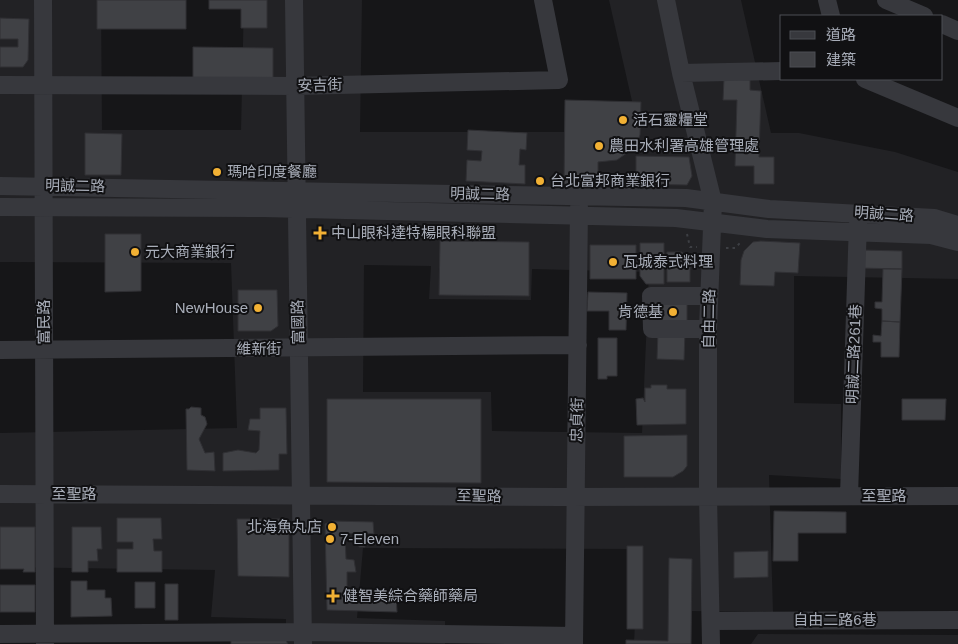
<svg xmlns="http://www.w3.org/2000/svg" width="958" height="644" viewBox="0 0 958 644" font-family="Helvetica,'Noto Sans TC',sans-serif">
<rect width="100%" height="100%" fill="#161618"/>
<path fill="#222225" fill-rule="evenodd" d="M0 0H101L102 130H241L244 0H362L360 132H639L609 0H741L771 133H799L895 152 958 172V279L794 276V403L841 404V479L769 475 773 612 687 611V644H634L638 549 363 548 357 618 445 621V644H286V619L211 617 215 570 0 567V433L237 428 231 263 0 262ZM364 265 431 266 429 299 531 300 532 269 649 272 642 433 492 431 491 392H363Z
M758 634 958 635V644H751Z"/>
<path fill="#404145" stroke="#303034" d="M97 0H186V29H97Z
M209 0H267V28H241V9H209Z
M0 18 29 19 28 60 23 67H0V47H18V39H0Z
M193 47 273 48V79L193 78Z
M724 79 750 80V90L761 91 759 157H774V184H754V166H735L737 100H723Z
M565 100 641 102 640 135 637 142 631 150 617 160 598 162V177H592L593 181H588V185L564 184Z
M468 130 527 133 526 150 520 149 519 165H525V184L466 181 467 160 481 161 482 151 467 150Z
M85 133 122 134 121 175H85Z
M636 156 689 157 692 176 687 185 636 184Z
M105 234H141V291L105 292Z
M440 241 529 242V296L439 295Z
M761 241 800 243 798 273 775 272 774 286 740 285 741 260 744 251 753 242Z
M640 243H664V284H646L640 276Z
M590 245H636V279H590Z
M861 250 902 251V269L860 268Z
M667 252H682L690 260V282H667Z
M883 269H902L900 322 882 321V309L875 308V302H882Z
M238 290H277L278 326 271 331H238Z
M588 292 627 293 626 330H609V311H587Z
M659 299H687V325H659Z
M882 321 900 322 899 357H881V342H873V335L881 336Z
M658 331H685L684 360 657 359Z
M598 338H617V376H607V379H598Z
M651 385H667V389H686V424L637 425 636 399 643 398 645 402V388H651Z
M327 399H481V483L327 482Z
M902 399H946L945 420H902Z
M191 407 201 408V415L205 417 207 424 199 439 205 453 214 452 215 471 187 470 186 409H189Z
M260 408H286L287 454H279V470L223 471V453L238 450 256 453 259 450 260 431 248 430 250 419H260Z
M687 435V466L683 471 673 477H624V436Z
M774 511 846 512V533H798V561H773Z
M117 518H161L162 539H153L154 551H162V572H117V549H133V542H117Z
M237 519H280L284 522 289 528V577L238 576Z
M332 521 373 522 374 534 364 533 365 547H359L357 533 345 534 346 559 354 560 356 572H347V595H396L397 612 327 610 325 524Z
M0 527H35V572H23L24 569H0Z
M72 527H101L102 549H97L98 561H88V572H72Z
M627 546H643V629H627Z
M768 551V577L734 578V552Z
M669 558 692 559 691 644H626V640L668 641Z
M71 581H87V590H105V598H111L112 616 71 617Z
M135 582H155V608H135Z
M165 584H178V620H165Z
M0 585H35V612H0Z
M285 639 288 644H231V640Z"/>
<g fill="none" stroke-linecap="round" stroke-linejoin="round">
<path stroke="#3d3f44" stroke-width="2" stroke-dasharray="2.5 4" stroke-linecap="butt" d="M687 234 690 247H697
M726 248H735L742 241"/>
<path stroke="#37383d" stroke-width="18" d="M43 0 45 644
M294 0 303 644
M666 0 681 73 713 202 708 329V496L711 644
M827 0 831 16
M886 0 924 16
M942 24 958 31
M681 73 782 71
M865 79 958 118
M0 85 295 86 559 80 543 0
M0 186 686 198 769 209 934 218 958 225
M0 207 263 208 676 218 767 229 931 235 958 242
M708 329H652L651 296H709
M0 350 578 345
M0 494 562 497 958 496
M849 496 858 222
M712 621 958 620
M0 634 303 632 574 636
M574 644 579 207"/>
</g>
<g fill="#f2b134" stroke="#111113" stroke-width="2">
<circle cx="623" cy="120" r="5"/>
<circle cx="599" cy="146" r="5"/>
<circle cx="217" cy="172" r="5"/>
<circle cx="540" cy="181" r="5"/>
<path d="M317.5 225.5h5v5h5v5h-5v5h-5v-5h-5v-5h5z"/>
<circle cx="135" cy="252" r="5"/>
<circle cx="613" cy="262" r="5"/>
<circle cx="258" cy="308" r="5"/>
<circle cx="673" cy="312" r="5"/>
<circle cx="332" cy="527" r="5"/>
<circle cx="330" cy="539" r="5"/>
<path d="M330.5 588.5h5v5h5v5h-5v5h-5v-5h-5v-5h5z"/>
</g>
<g text-anchor="middle" stroke-width="4" stroke-linejoin="round" paint-order="stroke">
<g font-size="15" fill="#a8adb8" stroke="#111113">
<text transform="translate(320 85) rotate(-1)" y="5">安吉街</text>
<text transform="translate(75 186) rotate(1)" y="5">明誠二路</text>
<text transform="translate(480 194) rotate(1)" y="5">明誠二路</text>
<text transform="translate(884 214) rotate(4)" y="5">明誠二路</text>
<text transform="translate(709 319) rotate(-89)" y="5">自由二路</text>
<text transform="translate(44 322) rotate(-90)" y="5">富民路</text>
<text transform="translate(298 322) rotate(-91)" y="5">富國路</text>
<text x="259" y="354">維新街</text>
<text transform="translate(854 354) rotate(-88)" y="5">明誠二路261巷</text>
<text transform="translate(577 420) rotate(-89)" y="5">忠貞街</text>
<text x="74" y="499">至聖路</text>
<text transform="translate(479 496) rotate(1)" y="5">至聖路</text>
<text x="884" y="501">至聖路</text>
<text x="835" y="625">自由二路6巷</text>
</g>
<g font-size="15" fill="#a8adb8" stroke="#111113" text-anchor="start">
<text x="633" y="125">活石靈糧堂</text>
<text x="609" y="151">農田水利署高雄管理處</text>
<text x="227" y="177">瑪哈印度餐廳</text>
<text x="550" y="186">台北富邦商業銀行</text>
<text x="331" y="238">中山眼科達特楊眼科聯盟</text>
<text x="145" y="257">元大商業銀行</text>
<text x="623" y="267">瓦城泰式料理</text>
<text x="248" y="313" text-anchor="end">NewHouse</text>
<text x="663" y="317" text-anchor="end">肯德基</text>
<text x="322" y="532" text-anchor="end">北海魚丸店</text>
<text x="340" y="544">7-Eleven</text>
<text x="343" y="601">健智美綜合藥師藥局</text>
</g>
</g>
<rect x="780" y="15" width="162" height="65" fill="#111113" stroke="#4d4f55"/>
<rect x="790" y="31" width="25" height="8" fill="#37383d" stroke="#4d4f55"/>
<text x="826" y="40" font-size="15" fill="#a8adb8">道路</text>
<rect x="790" y="52" width="25" height="15" fill="#404145" stroke="#4d4f55"/>
<text x="826" y="65" font-size="15" fill="#a8adb8">建築</text>
</svg>
